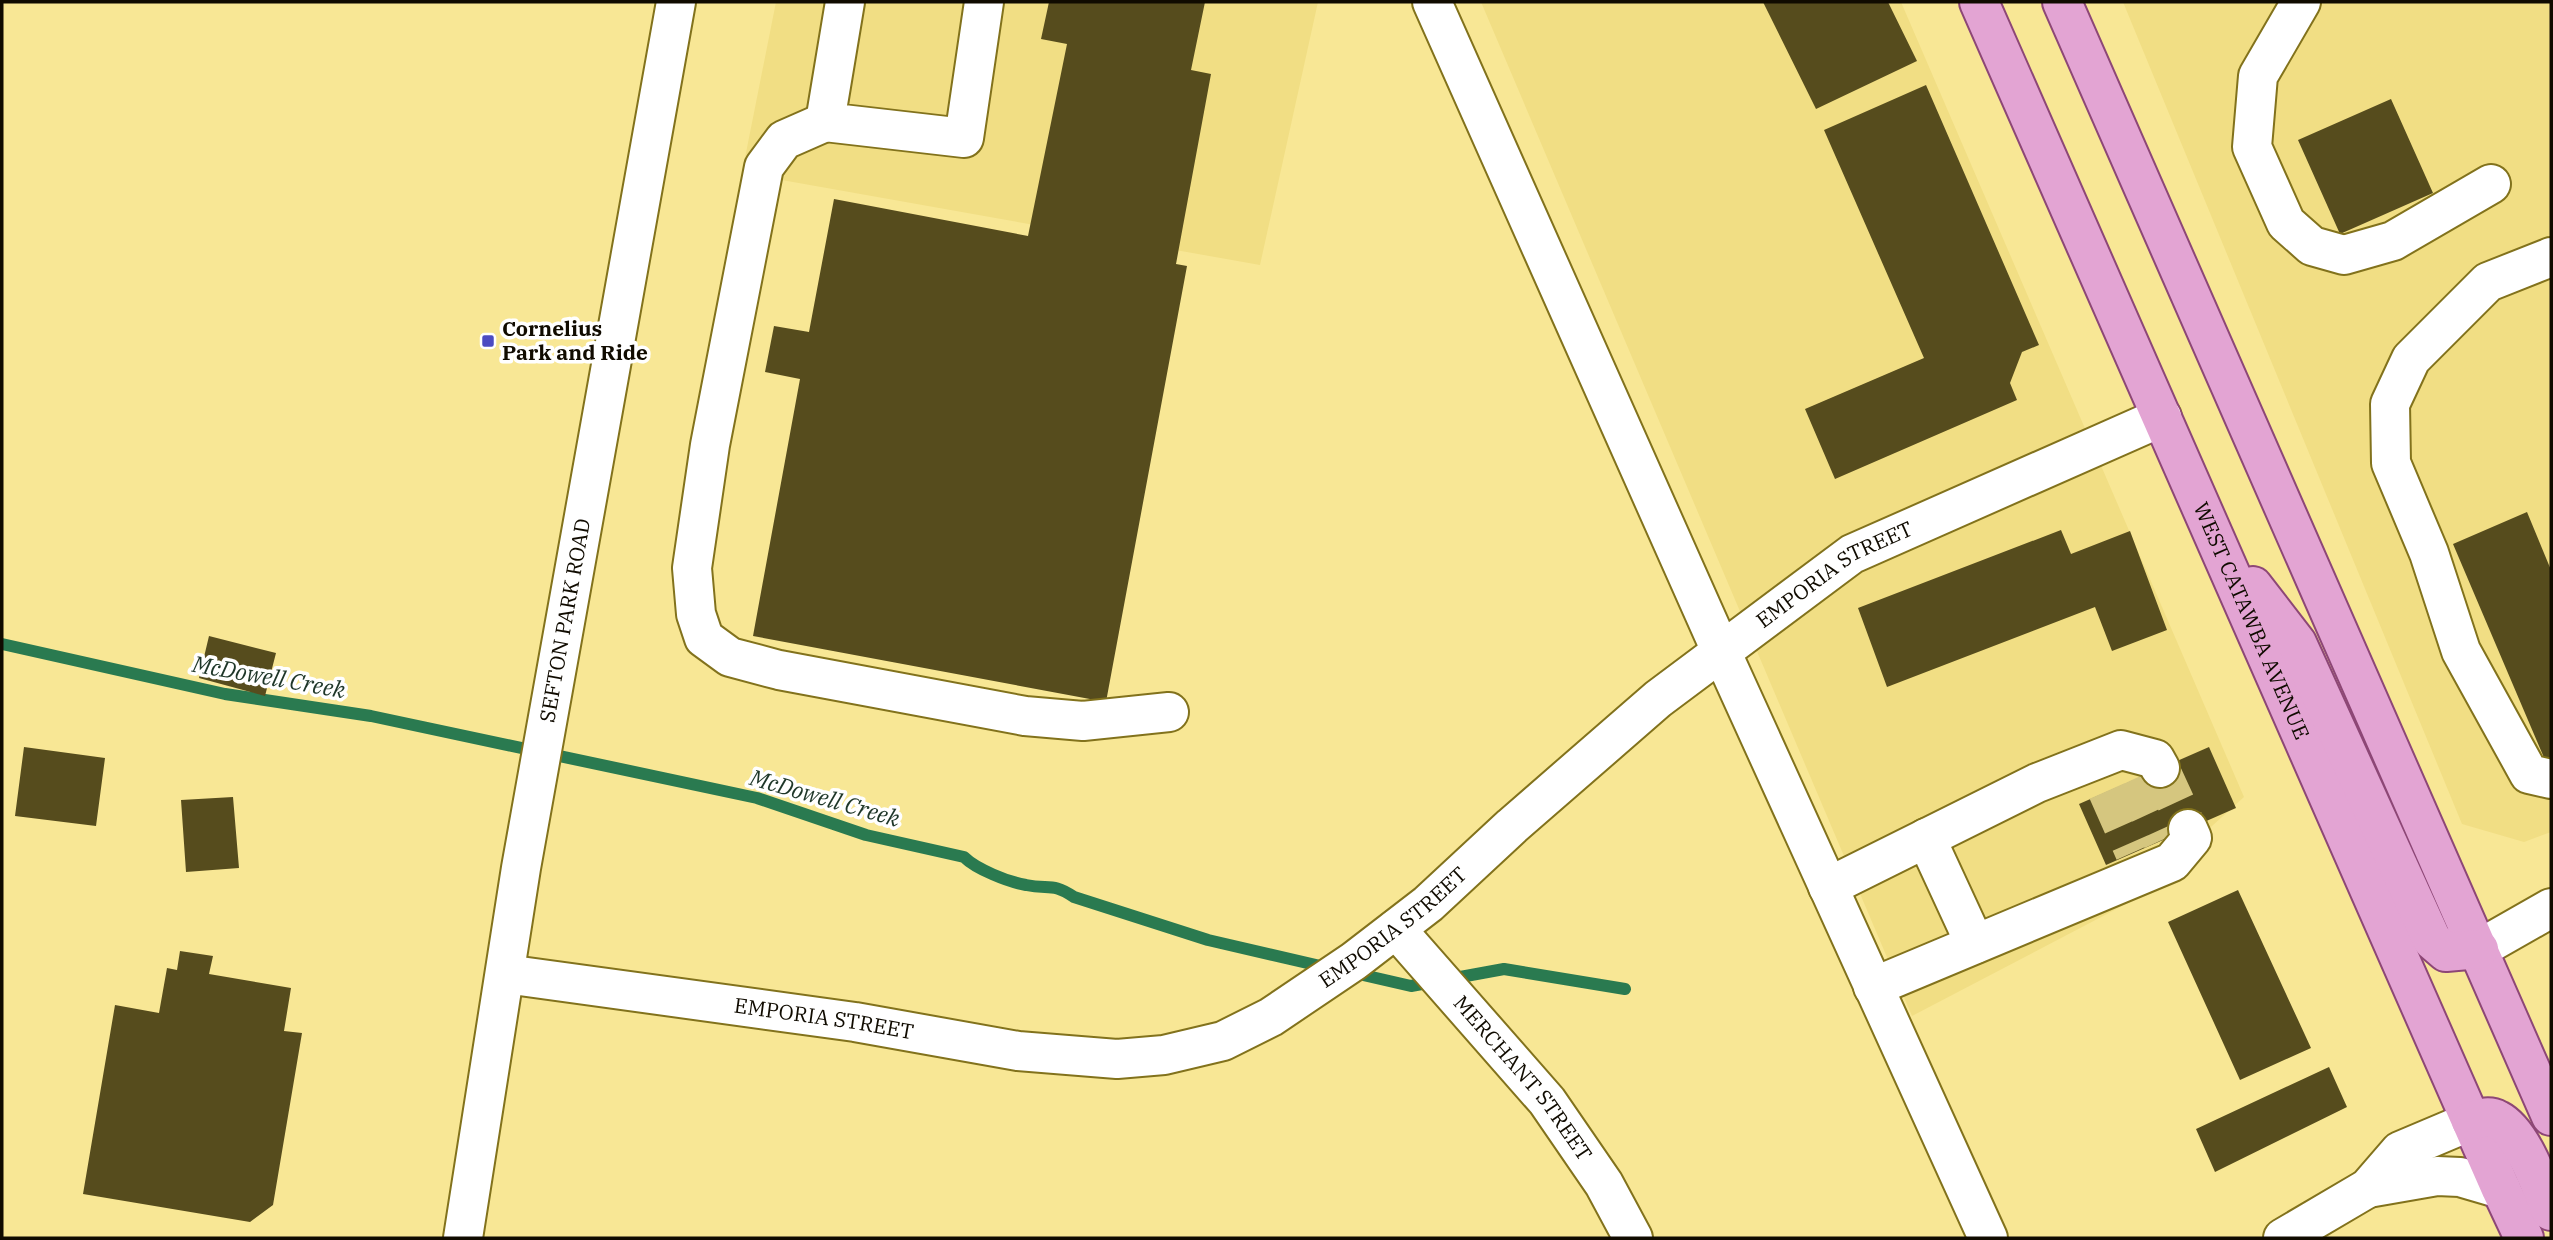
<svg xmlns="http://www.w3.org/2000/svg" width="2553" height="1240" viewBox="0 0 2553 1240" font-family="'IBM Plex Serif',serif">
<rect width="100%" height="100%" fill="#f8e795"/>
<path fill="#f1de84" d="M776 2H1318L1260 265 742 173Z
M1481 2H1901L2244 797 2126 904 1912 1016Z
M2123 2H2551V832L2524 842 2462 824Z"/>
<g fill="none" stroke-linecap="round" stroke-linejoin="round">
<path stroke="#2a7a50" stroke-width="12" d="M2 644 225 694 371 716 757 798 866 835 964 857C976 869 1008 882 1026 885 1049 890 1052 882 1074 897L1208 940 1329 968
M1350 972 1411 986 1504 969 1625 989"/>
</g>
<path fill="#564c1d" d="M1049 2H1205L1191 70 1211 74 1176 264 1187 266 1106 702 753 636 800 379 765 372 774 326 809 332 834 199 1028 236 1067 44 1041 39Z
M1763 2H1888L1917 61 1816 109Z
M1926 85 2039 345 2022 352 2010 383 2017 400 1835 479 1805 409 1924 358 1824 130Z
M2391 99 2433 193 2340 234 2298 140Z
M2527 512 2551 570V765L2548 767 2453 544Z
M2061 530 2071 554 2130 531 2167 630 2112 651 2095 607 1887 687 1858 608Z
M209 636 276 653 265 696 199 678Z
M24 747 105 758 96 826 15 816Z
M2209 747 2236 808 2106 865 2079 804Z
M233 797 239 868 186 872 181 800Z
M2238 890 2311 1048 2240 1080 2168 922Z
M180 951 213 956 209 974 291 988 284 1031 302 1033 273 1205 250 1222 83 1194 115 1005 159 1013 167 968 177 970Z
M2329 1067 2347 1107 2215 1172 2196 1129Z"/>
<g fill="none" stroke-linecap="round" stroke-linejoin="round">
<path stroke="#d5c67f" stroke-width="38" stroke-dasharray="38 19" stroke-linecap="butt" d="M2160 768 2188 829
M2134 779 2162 840
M2107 791 2134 852"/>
<g stroke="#82721c" stroke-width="42">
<g id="minor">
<path d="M845 2 825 122 964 138 984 2"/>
<path d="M1432 2 1721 651 1988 1238"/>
<path d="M2301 2 2258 76 2252 147 2286 223 2312 246 2344 255 2393 241 2491 184"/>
<path d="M825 122 784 140 764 167 710 445 692 568 696 614 704 638 730 657 779 670 1025 716 1083 721 1169 712"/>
<path d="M2551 257 2488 282 2411 359 2390 404 2391 463 2429 553 2461 651 2529 774 2551 779"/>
<path d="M1926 838 1975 944"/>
<path d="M1828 887 2037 783 2121 750 2155 759 2160 768"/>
<path id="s1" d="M1396 929 1547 1101 1604 1184 1633 1238"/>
<path d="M2479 949 2551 908"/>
<path id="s2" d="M505 974 855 1022 1018 1051 1117 1059 1164 1055 1223 1041 1271 1017 1354 961 1428 904 1512 826 1658 699 1852 554 2162 417"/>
<path d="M1873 987 2172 862 2192 838 2188 829"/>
<path d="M2368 1188 2437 1176 2460 1177 2501 1189"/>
<path id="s3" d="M463 1238 521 868 676 2"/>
<path d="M2283 1238 2368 1188 2400 1151 2471 1121"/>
</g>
</g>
<g stroke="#8d4776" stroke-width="42">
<g id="major">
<path id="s4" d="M1979 2 2501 1189 2524 1238"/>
<path d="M2062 2 2551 1116"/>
<path d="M2253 586 2297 643 2432 940 2446 952 2479 949"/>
<path d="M2471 1121C2481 1118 2489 1115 2498 1120 2523 1133 2540 1186 2551 1211"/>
</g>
</g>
<use href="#minor" stroke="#fff" stroke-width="38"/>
<use href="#major" stroke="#e3a4d3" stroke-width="38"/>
</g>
<rect fill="#4c4bc1" stroke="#fff" stroke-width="2.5" x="481" y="334" width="14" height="14" rx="3.5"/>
<g text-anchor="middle" stroke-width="7" stroke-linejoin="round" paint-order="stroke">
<g font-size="21" font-weight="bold" fill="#100b00" stroke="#fff" text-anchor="start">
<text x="502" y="336">Cornelius<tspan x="502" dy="24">Park and Ride</tspan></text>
</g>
<g font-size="21" fill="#100b00" stroke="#fff">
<text dy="7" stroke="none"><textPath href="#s2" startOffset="1498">EMPORIA STREET</textPath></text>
<text dy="7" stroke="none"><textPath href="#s3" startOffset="626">SEFTON PARK ROAD</textPath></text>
<text dy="7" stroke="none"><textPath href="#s4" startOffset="676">WEST CATAWBA AVENUE</textPath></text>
<text dy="7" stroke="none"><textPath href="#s2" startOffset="931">EMPORIA STREET</textPath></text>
<text dy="7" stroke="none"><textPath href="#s2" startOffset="322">EMPORIA STREET</textPath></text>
<text dy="7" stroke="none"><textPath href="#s1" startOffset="196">MERCHANT STREET</textPath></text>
</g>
<g font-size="23" font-style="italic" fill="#1e3628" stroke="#fff">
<text transform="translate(269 677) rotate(10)" y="8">McDowell Creek</text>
<text transform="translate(825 798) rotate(16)" y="8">McDowell Creek</text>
</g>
</g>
<rect width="2553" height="1240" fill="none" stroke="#100b00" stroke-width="7"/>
</svg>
